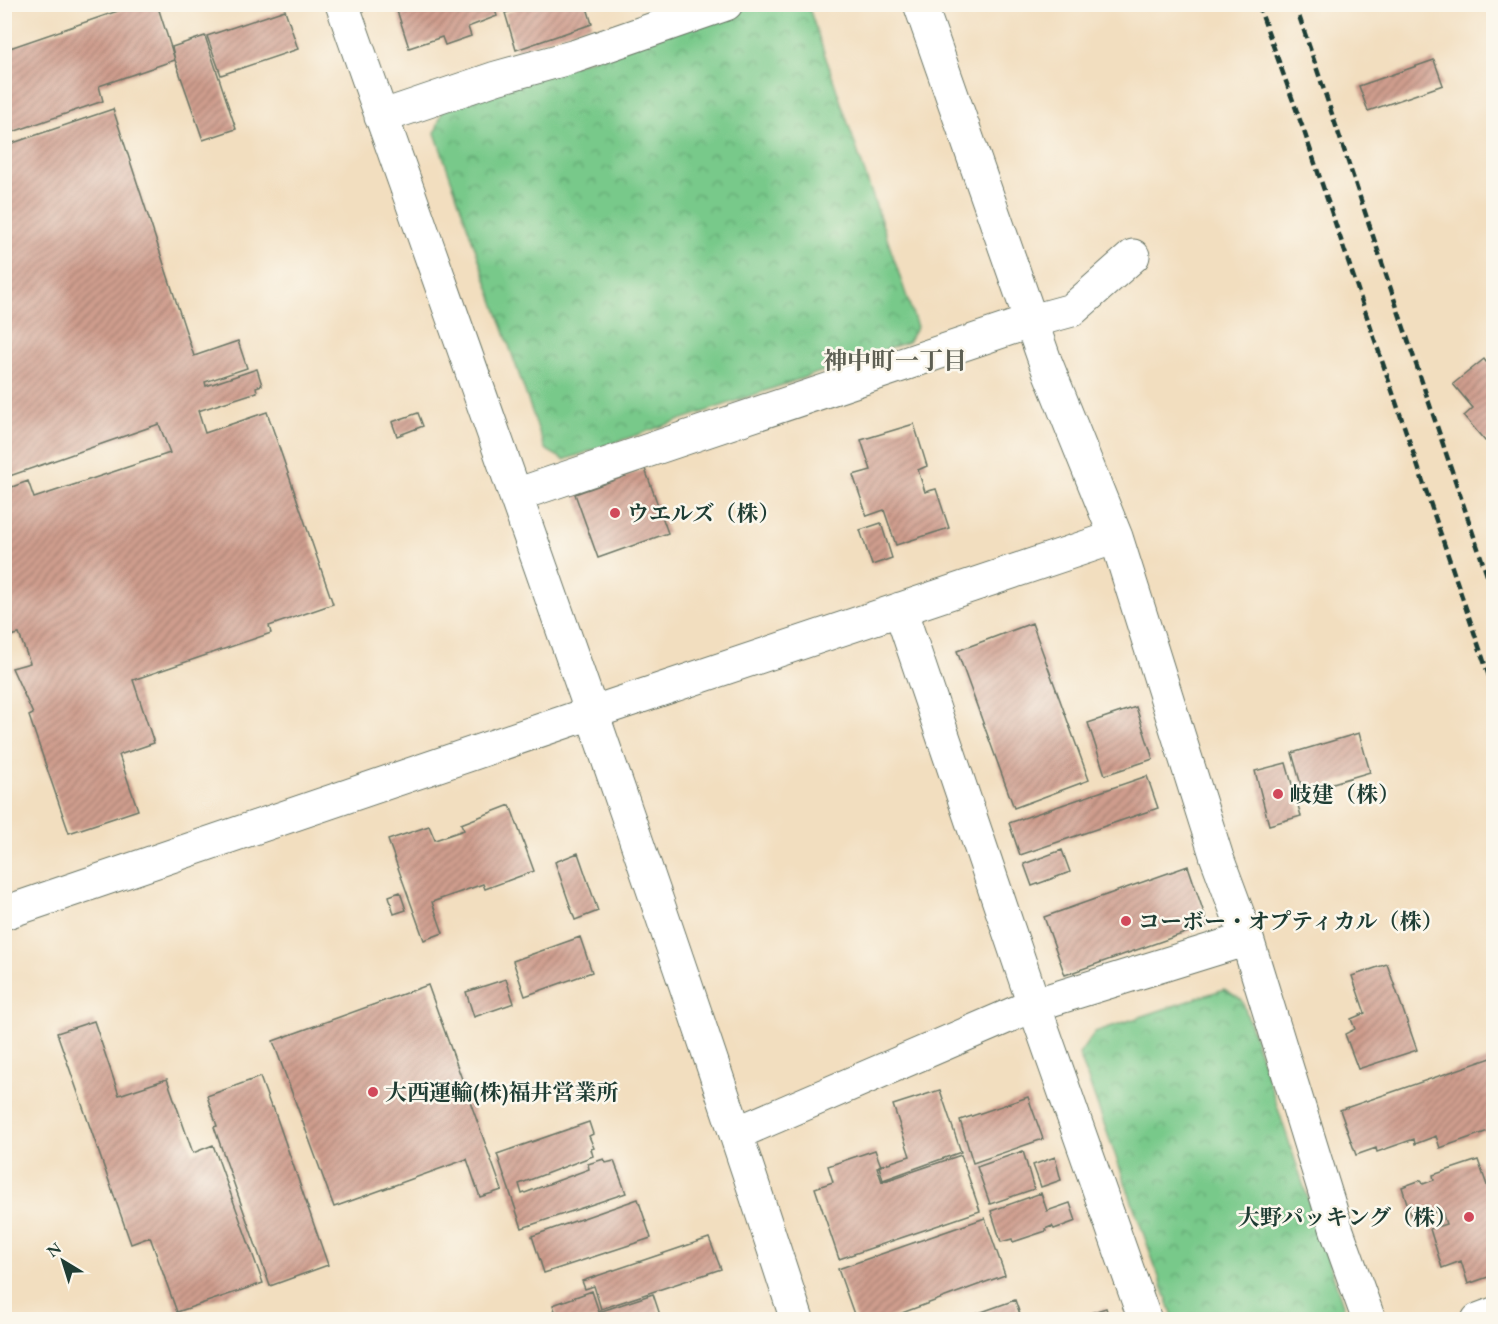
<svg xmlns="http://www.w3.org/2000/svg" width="1498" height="1324" viewBox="0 0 1498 1324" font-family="'EB Garamond','Noto Serif JP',serif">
<defs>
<pattern id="park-crowns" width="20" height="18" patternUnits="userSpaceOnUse" patternTransform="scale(1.5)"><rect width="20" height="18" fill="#78c98a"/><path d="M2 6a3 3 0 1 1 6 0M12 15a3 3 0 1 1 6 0" fill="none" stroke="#62a472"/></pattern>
<pattern id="building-hatch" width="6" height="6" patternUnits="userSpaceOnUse" patternTransform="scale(1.5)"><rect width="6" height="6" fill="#cf9d8d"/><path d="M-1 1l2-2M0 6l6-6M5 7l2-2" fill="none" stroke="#a78174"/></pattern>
</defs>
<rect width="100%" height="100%" fill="#fbf7ec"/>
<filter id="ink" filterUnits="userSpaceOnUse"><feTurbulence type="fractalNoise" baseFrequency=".0167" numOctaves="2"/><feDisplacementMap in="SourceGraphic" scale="12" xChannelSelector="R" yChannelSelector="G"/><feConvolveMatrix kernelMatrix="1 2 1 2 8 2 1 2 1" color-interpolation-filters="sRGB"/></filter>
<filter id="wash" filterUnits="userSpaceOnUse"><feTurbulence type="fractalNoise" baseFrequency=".008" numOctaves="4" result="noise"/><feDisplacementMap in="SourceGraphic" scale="24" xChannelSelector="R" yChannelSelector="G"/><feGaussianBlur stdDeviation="1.35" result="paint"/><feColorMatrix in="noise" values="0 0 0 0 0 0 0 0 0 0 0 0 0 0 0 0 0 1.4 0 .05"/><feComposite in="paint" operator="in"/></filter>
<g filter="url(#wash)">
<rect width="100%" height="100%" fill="#f2debf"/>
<path fill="url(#park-crowns)" stroke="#4c835f" stroke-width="1.5" d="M752 5H803L810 11 917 327 908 342 564 460 545 449 435 133 443 109Z
M1224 989 1242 1000 1346 1314 1342 1319H1174L1079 1054 1095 1032Z"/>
<g id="blocks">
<path fill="url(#building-hatch)" d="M138 4H157L175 60 99 86 103 101 4 135V50Z
M395 4H493L497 16 468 27 471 36 445 45 442 37 409 48Z
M513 4H586L592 24 516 50 505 13 515 10Z
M285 10 298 49 221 75 207 36Z
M205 36 236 129 203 140 175 60 172 47Z
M1434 60 1443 85 1368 111 1359 86Z
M113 109 194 356 238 341 247 368 205 382 206 386 257 369 262 385 256 387 257 392 198 411 205 433 267 412 333 604 269 626 271 633 133 680 154 743 119 755 138 810 69 833 29 716 33 714 12 668 30 663 19 634 6 637 4 632V602L9 601 4 587V490L28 481 34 498 170 453 159 424 4 478V146Z
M1492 358 1494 360V434L1485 441 1464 416 1473 408 1453 384 1484 359 1486 362Z
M418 413 423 426 397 436 392 422Z
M914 424 927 466 918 470 925 492 936 489 949 528 896 545 884 510 867 516 853 475 871 470 861 440Z
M645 469 668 533 598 558 575 494Z
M881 523 892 558 872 565 860 530Z
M1032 623 1089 780 1014 808 957 651Z
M1136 707 1153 759 1105 775 1088 723Z
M1359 733 1370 772 1303 792 1292 753Z
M1286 763 1301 816 1269 825 1255 771Z
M1147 776 1158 808 1020 855 1009 823Z
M510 805 534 871 485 889 483 884 432 902 443 933 424 940 388 840 429 826 435 840 464 830 461 824Z
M1062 850 1070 872 1032 886 1024 864Z
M578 853 598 911 575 920 555 862Z
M1188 866 1208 925 1065 975 1044 917Z
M400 892 406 910 394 914 389 896Z
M580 937 592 972 525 996 513 961Z
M1387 964 1417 1050 1358 1069 1345 1034 1355 1029 1351 1019 1365 1013 1352 976Z
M506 979 514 1003 474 1017 466 992Z
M428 985 502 1190 480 1197 467 1159 334 1207 273 1041Z
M94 1021 119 1095 167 1079 193 1153 213 1145 263 1283 177 1312 150 1237 131 1244 57 1033Z
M1494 1057V1129L1440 1148 1436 1136 1415 1144 1414 1139 1377 1152 1376 1148 1356 1155 1340 1110Z
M260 1077 271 1107H273L328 1265 270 1286 214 1127 217 1126 207 1096Z
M940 1090 961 1152 883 1180 879 1166 910 1156 893 1105Z
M1028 1097 1043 1139 973 1163 960 1120Z
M589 1122 593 1134 589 1136 594 1148 591 1149 593 1156 519 1184 522 1194 589 1169 588 1164 604 1159 606 1163 614 1161 626 1193 522 1228 497 1154Z
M875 1150 881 1166 877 1167 882 1182 961 1155 980 1211 839 1259 815 1188 833 1182 828 1166Z
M1023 1151 1034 1189 990 1204 977 1167Z
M1055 1157 1061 1180 1041 1187 1033 1165Z
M1478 1160 1494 1205V1275L1468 1284 1461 1261 1442 1268 1430 1229 1446 1224 1441 1210 1412 1220 1402 1187 1421 1180 1423 1184 1434 1180 1433 1175Z
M1041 1193 1047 1211 1070 1203 1076 1221 1054 1229 1052 1226 1045 1229 1046 1231 1013 1242 1012 1239 1001 1242 991 1211Z
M638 1199 651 1238 544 1273 532 1236Z
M985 1218 1005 1275 883 1320H856L838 1269Z
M709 1238 721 1269 601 1309 594 1286 585 1289 582 1281Z
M592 1291 599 1312 653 1294 661 1318 656 1320H558L553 1305Z
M1015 1300 1022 1320H962V1319Z
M1106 1308 1110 1320H1082L1081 1316Z"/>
</g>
</g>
<g filter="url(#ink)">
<use href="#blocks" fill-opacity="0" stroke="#697565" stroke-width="1.5"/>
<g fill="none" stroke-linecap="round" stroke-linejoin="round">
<g stroke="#697565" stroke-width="35">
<path id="minor" d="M342 4C496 442 654 878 797 1320
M920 4 1045 361 1116 537 1217 858 1247 939 1337 1231 1369 1320
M381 117 496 78 576 56 726 4
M516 495 1032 321 1072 310 1133 256
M900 609 1034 1005 1145 1320
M4 913 591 713 1116 537
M737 1133 1034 1005 1247 939
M1478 1320 1494 1314"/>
</g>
<use href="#minor" stroke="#fff" stroke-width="33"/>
<path stroke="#1f3d34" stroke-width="4.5" stroke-dasharray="9 4.5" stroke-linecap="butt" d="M1258 4 1305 134 1494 691
M1295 4 1494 596"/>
</g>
</g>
<g fill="#d1495b" stroke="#fbf7ec" stroke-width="2">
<circle cx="615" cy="513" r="6"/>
<circle cx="1278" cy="794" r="6"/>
<circle cx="1126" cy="921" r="6"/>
<circle cx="373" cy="1092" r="6"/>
<circle cx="1469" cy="1217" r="6"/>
</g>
<g text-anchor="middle" stroke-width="5" stroke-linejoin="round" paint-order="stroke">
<g font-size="22" font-weight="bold" fill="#1f3d34" stroke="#fbf7ec" text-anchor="start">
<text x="627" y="521">ウエルズ（株）</text>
<text x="1290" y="802">岐建（株）</text>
<text x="1138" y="929">コーボー・オプティカル（株）</text>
<text x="385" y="1100">大西運輸(株)福井営業所</text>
<text x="1457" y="1225" text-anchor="end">大野パッキング（株）</text>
</g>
<g font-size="24" font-weight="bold" fill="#5d5f53" stroke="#fbf7ec">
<text x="895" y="369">神中町一丁目</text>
</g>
</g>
<rect width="1498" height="1324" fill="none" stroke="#fbf7ec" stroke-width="24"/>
<g transform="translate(63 1261) rotate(322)" stroke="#fbf7ec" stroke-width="4.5" paint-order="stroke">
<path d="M0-4.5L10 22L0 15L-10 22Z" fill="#1f3d34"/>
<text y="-9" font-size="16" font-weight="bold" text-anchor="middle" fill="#1f3d34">N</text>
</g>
</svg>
